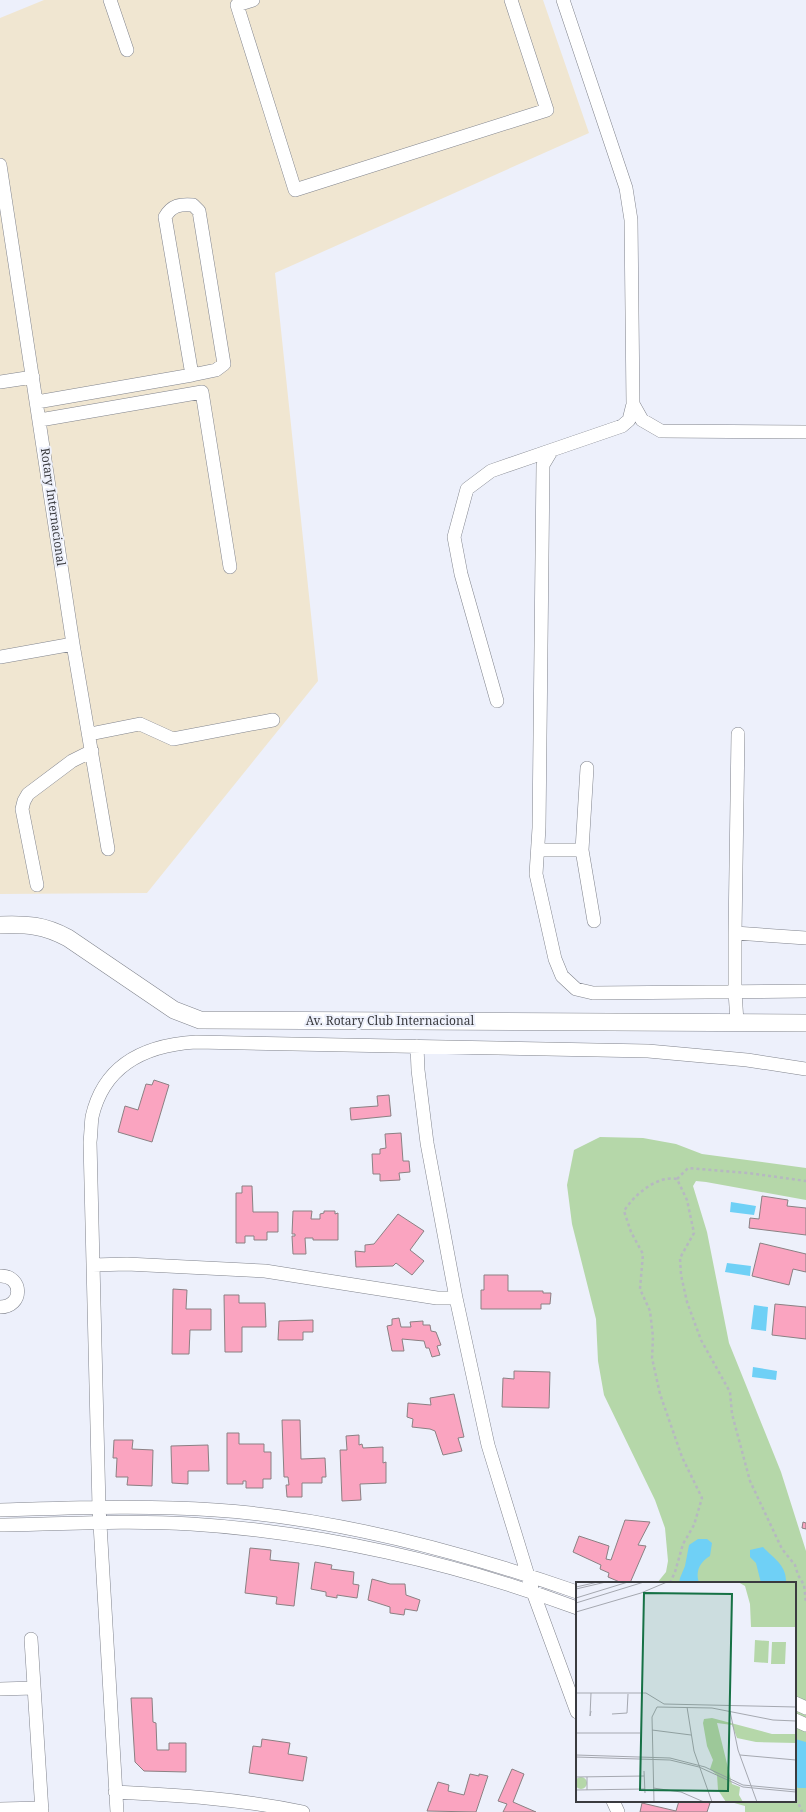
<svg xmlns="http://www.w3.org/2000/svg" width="806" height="1812" viewBox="0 0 806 1812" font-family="'Noto Serif',serif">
<rect width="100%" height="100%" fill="#edf0fb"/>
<path fill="#f0e6d1" d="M44 0H543L589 133 275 273 318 681 147 893 0 894V18Z"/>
<path fill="#b5d7a9" d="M600 1137 643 1138 676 1144 702 1154 806 1168V1200L706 1182 696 1181 693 1186 707 1232 729 1343 781 1472 806 1551V1812H745V1806L727 1801H795V1583H657L666 1572 668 1561 665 1528 655 1500 604 1395 598 1361 596 1319 572 1224 567 1185 574 1150Z"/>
<path fill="#6fd0f6" d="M731 1202 756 1206 754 1215 730 1212Z
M727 1263 751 1266 750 1276 725 1272Z
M754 1305 768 1307 766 1331 751 1329Z
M753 1367 777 1371 776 1380 752 1377Z
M698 1539H707L712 1543 710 1556C700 1562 695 1571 699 1583H679L680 1578 685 1566 689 1545Z
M763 1547C773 1558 787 1565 786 1583H761L756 1563 750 1557V1550Z
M795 1739 806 1742V1788H798L795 1785Z"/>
<path fill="#faa4c0" stroke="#8b8083" d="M154 1080 169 1085 152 1142 118 1132 125 1106 138 1110 146 1084 152 1085Z
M389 1095 391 1116 351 1120 350 1108 378 1106 377 1096Z
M401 1133 403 1161H409L410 1172 399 1173 400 1180 380 1181V1174H373L372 1154H380V1149L386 1148 385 1134Z
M242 1186H252L253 1212H278V1232H267V1240H254V1236H245V1243H236V1193H242Z
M762 1196 788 1200 787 1206 806 1208V1235L749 1228 750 1218 759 1219Z
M293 1211H312L311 1219H320V1214L324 1213V1211H335V1214L338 1213V1240H313V1238H305L306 1254H293L292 1236H295V1234H292Z
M398 1214 424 1231 410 1250 424 1261 412 1275 396 1263 393 1266 356 1267 355 1251 365 1252V1245L374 1244Z
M760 1243 806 1254V1272L793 1269 789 1285 752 1276Z
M484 1275H508V1291H543V1293H551L550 1304H541V1309H481V1290H484Z
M173 1289 187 1290 186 1309H211V1330H190L189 1354H172Z
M224 1295H239V1303H265L266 1327H242V1352H225Z
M775 1304 806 1307V1339L772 1335Z
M399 1318 401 1327H411L410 1322 423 1321V1325H430L431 1331 436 1332 441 1345 437 1346 440 1355 432 1357 429 1348H426L424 1341 402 1339 404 1351H392L387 1326 392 1325V1319Z
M313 1320V1332H303V1340H278L279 1321Z
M514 1371 550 1372 549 1408 502 1407 503 1378 514 1379Z
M454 1394 464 1437 458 1438 462 1451 443 1455 435 1431 430 1429 412 1427 413 1419 407 1417 408 1403 431 1405 430 1398Z
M282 1420H300L301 1459 325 1458 326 1477H322V1483H302V1497H287L286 1485H289L288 1477H284Z
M227 1433H239V1444H264V1452H271V1479H263V1488H246V1481H243V1484H227Z
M359 1435V1445L362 1444 363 1448 383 1447V1463L386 1462V1483L360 1484 361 1500 342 1501 340 1450H347L346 1436Z
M114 1440H133L132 1449 153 1450 152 1486 127 1485 128 1477H116L117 1458H113Z
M208 1445 209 1471H188V1484L172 1483 171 1446Z
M625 1520 650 1522 638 1545 646 1546 630 1583H622L608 1577 609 1573 600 1569 601 1565 573 1552 579 1536 609 1546 606 1559 611 1560Z
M803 1522 806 1523V1529L802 1528Z
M250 1548 271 1550 270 1560 299 1563 294 1606 276 1604 277 1597 245 1593Z
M315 1562 332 1565 331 1569 354 1572 353 1584 359 1585 357 1598 337 1595V1598L326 1596V1592L311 1589Z
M372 1579 390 1584H405L406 1595 420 1600 417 1611 405 1609 404 1615 390 1613V1607L368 1600Z
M131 1698H152L153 1722 156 1723 157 1750H169V1743H186V1772L144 1771 135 1762Z
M262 1739 290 1743 288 1754 307 1757 303 1781 249 1773 253 1746 261 1747Z
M512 1769 524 1774 513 1802 536 1812H503L507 1804 498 1801Z
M470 1774 479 1776V1774L488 1776 476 1812 427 1811 438 1782 449 1785 448 1791 464 1795Z
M679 1801H702L710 1803 707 1812H640L642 1803 676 1811Z"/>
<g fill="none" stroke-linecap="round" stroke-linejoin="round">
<g stroke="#81848d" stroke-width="14">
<path id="minor" d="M110 0 127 50
M253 0 237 5 295 190 547 110 511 0
M563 0 626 188 631 220 633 404 642 420 661 431 806 432
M0 165 73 644 108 849
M0 382 33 377
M37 402 192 375 216 370 224 364 199 211 193 205C180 204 172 205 165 217L192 375
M633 404 629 420 622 426 552 450 543 465 539 828 536 874 555 959 562 976 576 989 593 993 806 991
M40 420 202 392 230 567
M0 657 73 644
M497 701 461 574 454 537 467 489 491 471 552 450
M90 734 140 724 173 739 273 720
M587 768 582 850 594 921
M538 850H582
M37 885 22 809 24 801 28 794 72 761 92 751
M735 933 806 938
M737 1022 735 991V933L738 734
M417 1046 418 1070 427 1143 456 1298 488 1445 533 1592 577 1712
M93 1265 127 1264 265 1271 437 1298H456
M0 1276C23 1275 24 1307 0 1307
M0 1510C72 1508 143 1505 215 1510 337 1518 462 1552 577 1592
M0 1525C63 1524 127 1520 191 1524 320 1532 456 1563 577 1608
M31 1639 42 1812
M0 1689 34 1688
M795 1703 806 1708
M795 1720 806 1725
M115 1792C178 1795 241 1799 303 1812
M613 1801 618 1812
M0 1809 42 1808
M117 1812 99 1507 90 1142C91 1134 91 1125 92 1117 104 1064 146 1045 196 1042L648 1051 747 1060 806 1069"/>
</g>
<g stroke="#81848d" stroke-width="18">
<path id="major" d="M0 925C27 924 44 925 68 938L174 1010 200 1020 806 1023"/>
</g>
<path stroke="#b6b8c1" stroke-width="2.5" stroke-dasharray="3 3" stroke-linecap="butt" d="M677 1179 688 1168 748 1173 806 1181
M670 1583 675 1572 683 1544 694 1525 702 1498 682 1457 660 1394 652 1358 653 1337 650 1311 640 1289 643 1254 631 1232 624 1211C634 1195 657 1175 677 1179L687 1200 694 1233 680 1258 681 1275 687 1302 701 1340 730 1392 732 1414 750 1481 782 1549 795 1565 798 1575 804 1585 806 1602
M795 1800 798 1802 802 1812"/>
<use href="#minor" stroke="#fff" stroke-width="13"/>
<use href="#major" stroke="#fff" stroke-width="17"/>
</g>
<g text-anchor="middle" stroke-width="4" stroke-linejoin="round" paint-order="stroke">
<g font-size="12" fill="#3a3b3f" stroke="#edf0fb">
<text transform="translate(53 507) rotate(82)" y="4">Rotary Internacional</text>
<text x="390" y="1025">Av. Rotary Club Internacional</text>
</g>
</g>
<g transform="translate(576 1582)">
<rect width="220" height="220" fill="#edf0fb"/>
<path d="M162 0H220V45H175L174 22 169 4ZM179 58 193 59 192 81 178 80ZM196 60H210L209 82H195ZM136 136 196 152H220V161L180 160 161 156 156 143 141 141 156 202 164 205 163 213 167 220H150L142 208 141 193 134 187 137 178 131 164 127 141 128 137ZM-1 201a6 6 0 1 1 12 0a6 6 0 1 1-12 0Z" fill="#b5d7a9"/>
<path fill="none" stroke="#a5a8b0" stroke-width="1" d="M0 5 22 0M0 7 30 0M0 16 52 0M0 21 68 0M0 30 65 11 91 0M0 111H70L88 122 220 125M15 111 14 134 15 129M111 125 118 169 136 220M154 129 162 168 181 220M36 132 51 131 52 112M76 148 115 153M0 151H64M0 173 94 176 129 185 167 203 220 208M164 173 220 178M0 175 94 178 123 185 167 205 220 210M68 189 69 211M0 195 68 194M11 195V208M77 206 105 210 128 220M0 208 69 207M78 220 76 135 81 125 136 126 197 138 220 139"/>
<path fill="#167145" fill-opacity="0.15" stroke="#167145" stroke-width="2" d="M68 11 156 12 152 209 64 208Z"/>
<rect width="220" height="220" fill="none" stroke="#3a3b3f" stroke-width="2"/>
</g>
</svg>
